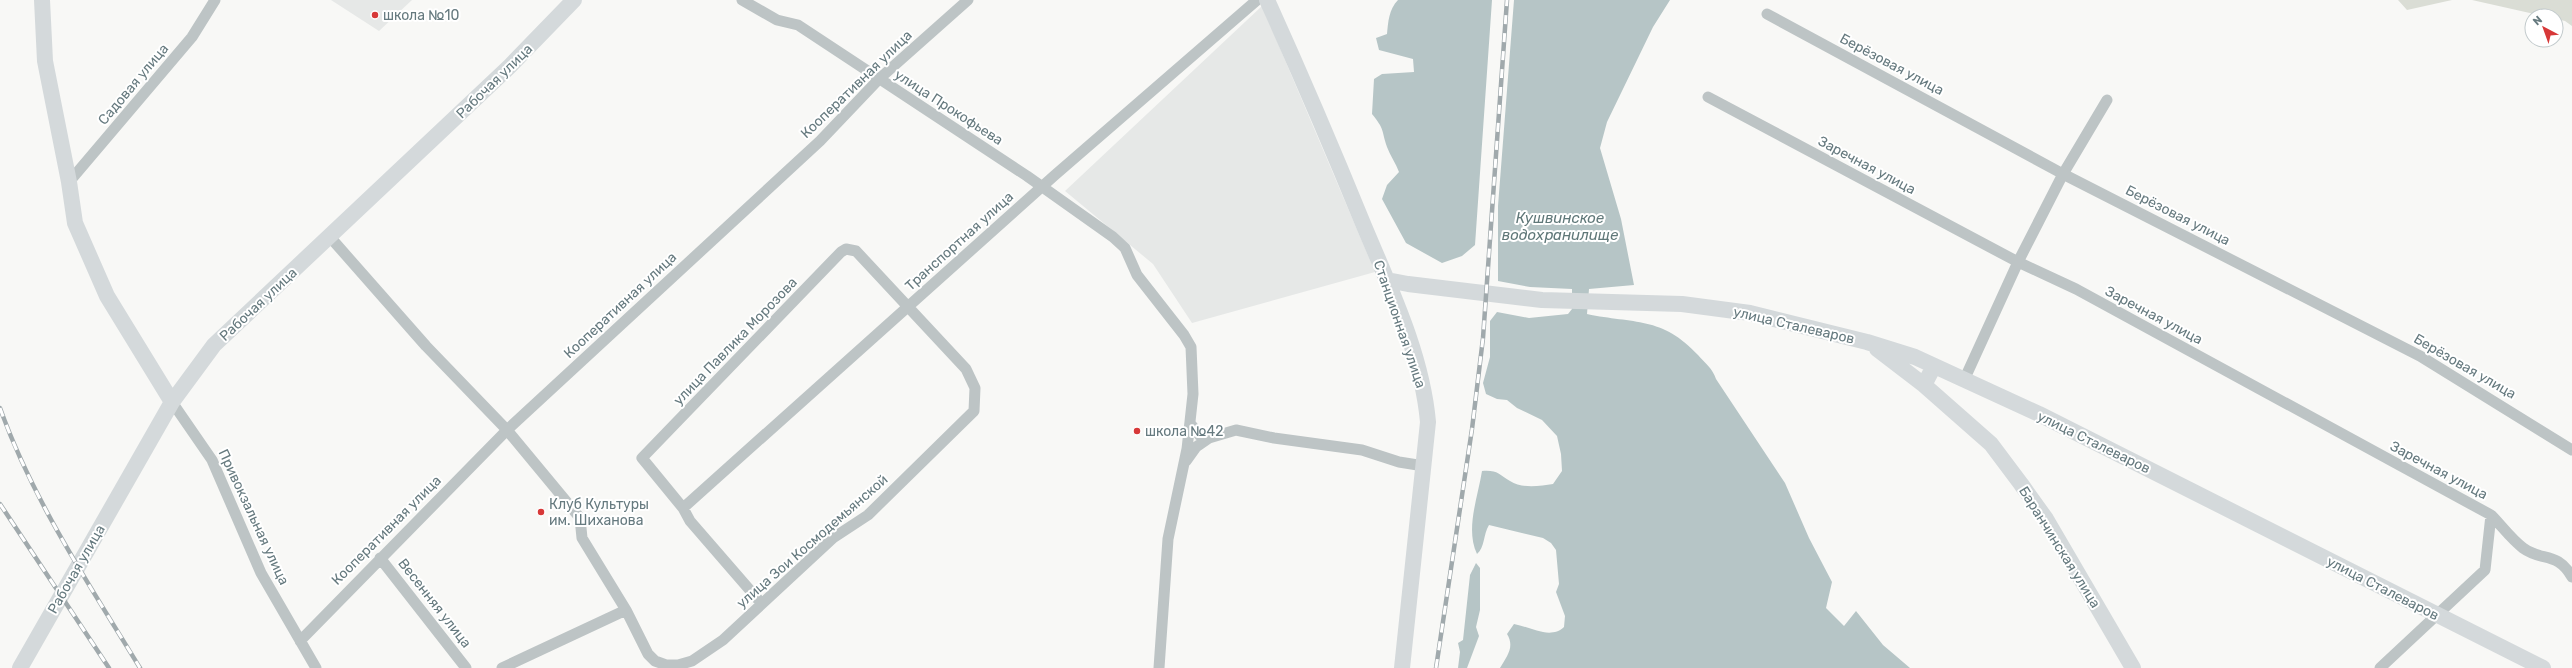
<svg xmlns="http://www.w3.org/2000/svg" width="2572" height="668" viewBox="0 0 2572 668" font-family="Rubik,sans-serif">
<rect width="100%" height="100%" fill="#f8f8f6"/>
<path fill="#e6e8e7" d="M331 0H412L379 31Z
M1262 6 1375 272 1192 323 1153 264 1065 191Z"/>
<path fill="#daddd5" d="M2398 0H2452L2407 10Z
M2472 0H2572V26L2565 21 2556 19V16H2543Z"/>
<path fill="#b6c5c6" d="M1398 0H1492L1475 245 1462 256 1442 263 1406 243 1382 199 1387 185 1399 172C1396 164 1390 155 1387 147 1381 129 1385 130 1372 114L1374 79 1382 74 1414 72 1413 59 1379 50 1376 38 1387 34C1388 22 1389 9 1398 0Z
M1514 0H1670L1653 27 1607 122 1600 148 1621 219 1634 285 1589 289 1587 314C1634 324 1662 316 1698 355 1705 363 1713 369 1716 379L1785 483 1809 538 1832 582 1826 608 1844 626 1856 611 1883 645 1910 668H1500C1507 656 1515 647 1507 634L1514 624C1531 627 1550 640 1564 627L1565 616 1556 592 1559 584 1556 550 1551 543 1543 538 1489 525C1483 535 1485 547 1477 554 1465 529 1478 497 1482 471 1498 470 1498 474 1510 481 1522 489 1540 486 1553 484L1562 471 1561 454 1557 436 1542 420 1517 408 1507 400 1497 399 1486 394 1483 383 1490 357V321L1497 312 1529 318 1568 314 1572 309V289L1530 287 1498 281V206Z
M1476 563 1480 568V610L1476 627 1479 636 1467 668H1458L1460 652 1458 643 1463 640 1470 575Z"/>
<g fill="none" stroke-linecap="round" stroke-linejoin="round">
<path stroke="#bdc4c5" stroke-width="11" d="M742 0 777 20 798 25 1027 176 1113 237 1125 248 1137 275 1184 335 1191 347 1193 394 1187 449 1168 539 1159 668
M1767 14 2063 174 2420 356 2572 450
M1708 97 2018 262 2076 289 2491 515C2501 525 2511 539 2523 548 2542 562 2557 551 2572 577
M69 182 192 37 215 0
M330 237 426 346 507 430 580 518 582 538 626 610 648 654 655 661 666 665H678L692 661 723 640 833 538 868 515 974 411 975 388 966 369 856 251 846 249 841 252 642 458 683 508 690 521 761 603
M1965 378 2018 262 2063 174 2107 100
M172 402 212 460 261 573 316 668
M1190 423 1200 436 1209 438 1236 430 1274 438 1362 450 1399 462 1424 466
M1186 461 1196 447 1209 438
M683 508 1055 175 1257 0
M380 558 466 668
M300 641 507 430 820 141 879 79 968 0
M502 668 626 610
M2380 668 2485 570 2491 515"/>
<path stroke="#d4d9db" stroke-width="16" d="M42 0 45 61 69 182 75 223 107 296 172 402
M1267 0C1301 75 1333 150 1364 226 1390 288 1422 354 1428 422L1402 668
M1387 280 1408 284 1542 300 1682 304 1750 313 1867 342 1915 357 2039 414 2543 668
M1877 349 1924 385
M1934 366 1924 385 1991 444 2021 484 2046 519 2133 668
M20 668 172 402 214 345 510 66 574 0"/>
<g stroke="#a0a9ac" stroke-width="4.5">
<path id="rail" d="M0 408C33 501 89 584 140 668
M0 504 109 668
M1436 668 1472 429 1483 338 1507 0"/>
</g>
<use href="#rail" stroke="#fff" stroke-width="3" stroke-dasharray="9" stroke-linecap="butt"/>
</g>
<g fill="#d73838" stroke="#fff" stroke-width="1.5">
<circle cx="375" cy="15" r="4"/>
<circle cx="1137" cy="431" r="4"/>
<circle cx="541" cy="512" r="4"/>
</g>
<g text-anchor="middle" stroke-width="4" stroke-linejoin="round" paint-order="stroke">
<g font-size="14" fill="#667a7f" stroke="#fff" text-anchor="start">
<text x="383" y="20">школа №10</text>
<text x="1145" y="436">школа №42</text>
<text x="549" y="509">Клуб Культуры<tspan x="549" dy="16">им. Шиханова</tspan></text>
</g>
<g font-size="14" fill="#667a7f" stroke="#fff">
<text transform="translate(1892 64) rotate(28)" y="5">Берёзовая улица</text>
<text transform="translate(494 81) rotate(-44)" y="5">Рабочая улица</text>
<text transform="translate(133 84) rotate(-50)" y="5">Садовая улица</text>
<text transform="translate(856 84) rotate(-44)" y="5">Кооперативная улица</text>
<text transform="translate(949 107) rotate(33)" y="5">улица Прокофьева</text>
<text transform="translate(1867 165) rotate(28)" y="5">Заречная улица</text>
<text transform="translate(2178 215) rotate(27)" y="5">Берёзовая улица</text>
<text transform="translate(959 241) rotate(-42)" y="5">Транспортная улица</text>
<text transform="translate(258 304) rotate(-43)" y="5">Рабочая улица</text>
<text transform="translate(620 305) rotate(-43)" y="5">Кооперативная улица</text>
<text transform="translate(2154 315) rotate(28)" y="5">Заречная улица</text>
<text transform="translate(1400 324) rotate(71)" y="5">Станционная улица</text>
<text transform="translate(1794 325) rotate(13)" y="5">улица Сталеваров</text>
<text transform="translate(735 341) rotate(-46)" y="5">улица Павлика Морозова</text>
<text transform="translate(2465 366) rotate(30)" y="5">Берёзовая улица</text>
<text transform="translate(2094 442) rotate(26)" y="5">улица Сталеваров</text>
<text transform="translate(2439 470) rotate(28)" y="5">Заречная улица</text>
<text transform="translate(254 517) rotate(65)" y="5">Привокзальная улица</text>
<text transform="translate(386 530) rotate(-45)" y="5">Кооперативная улица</text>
<text transform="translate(812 541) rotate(-41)" y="5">улица Зои Космодемьянской</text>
<text transform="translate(2060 547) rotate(58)" y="5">Баранчинская улица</text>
<text transform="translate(76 569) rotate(-60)" y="5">Рабочая улица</text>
<text transform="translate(2383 588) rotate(27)" y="5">улица Сталеваров</text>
<text transform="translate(435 603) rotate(52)" y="5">Весенняя улица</text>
</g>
<g font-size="15" font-style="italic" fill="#607879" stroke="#fff">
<text x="1560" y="223">Кушвинское<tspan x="1560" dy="17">водохранилище</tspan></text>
</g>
</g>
<g transform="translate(2544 28) rotate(319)"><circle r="19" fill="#ffffff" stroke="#c2cacc"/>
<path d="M0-3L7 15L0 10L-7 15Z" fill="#d73838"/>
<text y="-6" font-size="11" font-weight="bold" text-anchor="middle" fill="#667a7f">N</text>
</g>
</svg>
